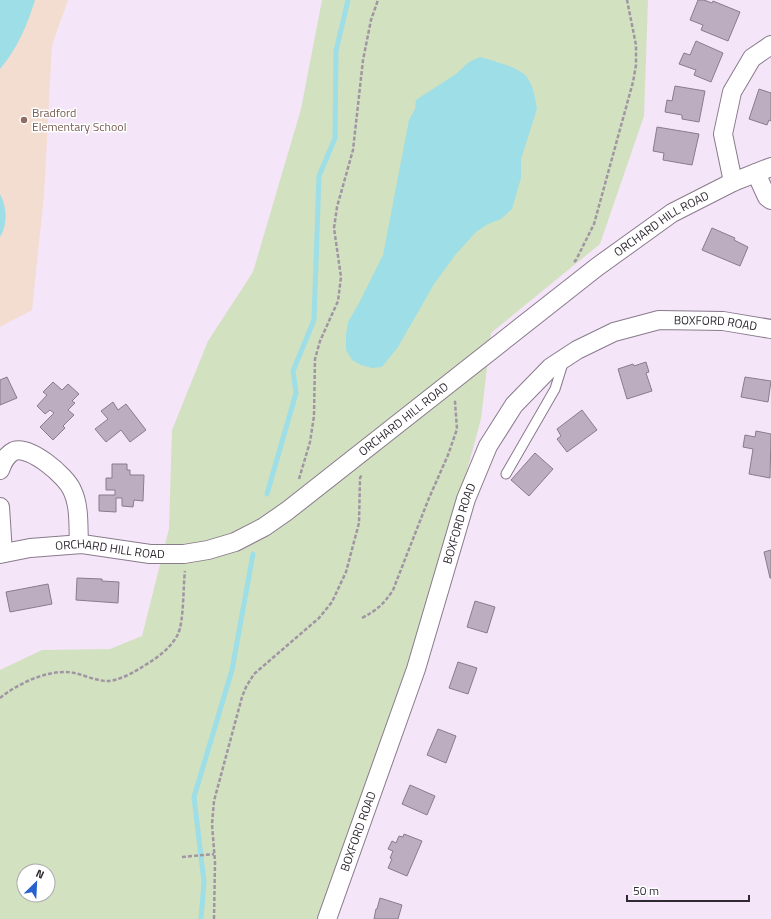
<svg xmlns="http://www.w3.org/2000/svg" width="771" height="919" viewBox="0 0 771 919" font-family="'Titillium Web',sans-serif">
<rect width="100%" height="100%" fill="#f5e5f9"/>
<path fill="#f3dcd0" d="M0 0H68L52 45 44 195 32 310 0 327Z"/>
<path fill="#d2e1c0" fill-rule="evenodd" d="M322 0H648L644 116 600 244 491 333 481 419 420 642 321 919H0V670L42 650 110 649 142 636 169 529 172 430 208 341 253 272 301 109ZM24 871H48V895H24Z"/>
<path fill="#9edee6" d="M0 0H35C27 26 17 49 0 69Z
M480 57C493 61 514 66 524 74 533 82 535 98 537 109L521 159V178L512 209 501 219 488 224 476 232 456 254 434 284 398 347 382 367 372 368 361 365 352 360 346 350V335L348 322 358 305 383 255 409 120 415 109 416 100 456 74 469 62Z
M0 194C7 206 8 225 0 237Z"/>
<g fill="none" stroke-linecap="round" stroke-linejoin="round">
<path stroke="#9edee6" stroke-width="5" d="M267 494 296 393 293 371 314 320 319 176 335 138 336 51 348 0
M201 919 204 882 194 797 232 670 253 554"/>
</g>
<path fill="#bdadc1" stroke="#8a7b8d" d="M698 0H704L712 3 713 1 740 12 728 41 701 30 703 25 690 20Z
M696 41 723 53 711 82 694 75 696 70 679 64 684 53 690 55Z
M675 86 705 91 699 122 682 119V115L665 112 667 100 672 101Z
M759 89 771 93V121L769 120 767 125 749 119Z
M657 127 699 134 692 165 663 160 664 153 653 151Z
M712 228 735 238 734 240 748 247 740 266 702 250Z
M646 362 649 372 646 373 652 391 627 399 618 369 633 364 634 366Z
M7 377 17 398 0 405V380Z
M745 377 771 381 768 402 741 397Z
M53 382 62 390 68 384 79 394 72 401 75 403 68 410 74 415 63 426 65 428 53 440 40 427 54 413 50 410 45 414 37 406 47 395 43 392Z
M113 402 118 410 126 404 146 430 130 442 121 430 106 442 95 429 108 419 101 411Z
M582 410 597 430 567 452 557 439 561 436 557 429Z
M756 431 771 434 770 478 749 474 753 449 743 447 745 435 755 437Z
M535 453 553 469 529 496 511 480Z
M112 464H127V470H130V475H144L143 501 134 500 133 507 122 506V498H116V512L99 511V495H115V490H106V478H112Z
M771 550V578H770L764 552Z
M77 578 102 579V581L119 582 118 603 76 600Z
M48 584 52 604 10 612 6 592Z
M475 601 495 607 487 633 467 627Z
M458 662 477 668 468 694 449 688Z
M438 729 456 736 446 763 427 755Z
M410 785 435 796 427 815 402 804Z
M404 834 422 841 407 876 388 868 392 859 390 858 393 851 388 849 392 841 396 843 399 836 403 837Z
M380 898 402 905 398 919H374L376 909H377Z"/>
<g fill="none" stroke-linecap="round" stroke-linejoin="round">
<g stroke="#897a8c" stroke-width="11">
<path id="lane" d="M506 474 555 389 564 360"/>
</g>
<g stroke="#897a8c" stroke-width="20">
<g id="street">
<path d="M756 173 767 197 771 200"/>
<path d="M733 182 723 134 732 92 752 58 771 45"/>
<path d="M0 470C3 462 6 455 14 451 30 445 66 476 72 490 80 506 78 527 79 544"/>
<path d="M0 507 3 553"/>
<path id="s1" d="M0 554 30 548 82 544 150 554H184L208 550 235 542 264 527 287 511 597 267 672 213 733 182 771 167"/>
<path id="s2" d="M327 919 416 669 466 499 488 446 514 405 551 367 577 350 614 332 659 320 723 321 771 329"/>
</g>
</g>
<path stroke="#a195a4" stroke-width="2.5" stroke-dasharray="4 2" stroke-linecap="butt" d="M574 262 576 260 594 224 633 82 636 65V45L627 0
M299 479 310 442 314 416 315 359 320 341 338 301 341 277 334 228 337 207 353 150 363 60 371 20 378 0
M362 618C377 610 384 604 393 590L429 498 448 455 457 429 455 402 457 400
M0 698C17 684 45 671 67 672 78 672 97 682 109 681 117 681 135 672 142 667 156 659 171 648 178 634 184 621 183 587 185 571
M182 857 214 854
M214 919 215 862 212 824 214 801 242 697 246 687 254 674 319 618 332 602 346 572 359 523 360 478 362 474"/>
<use href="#lane" stroke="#fff" stroke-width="9"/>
<use href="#street" stroke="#fff" stroke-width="18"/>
</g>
<circle fill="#8d6e63" stroke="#fff" stroke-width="1.5" cx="24" cy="120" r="4"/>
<g text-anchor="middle" stroke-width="3" stroke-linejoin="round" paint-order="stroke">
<g font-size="12" fill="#785e54" stroke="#fff" text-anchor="start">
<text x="32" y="117">Bradford<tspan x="32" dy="14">Elementary School</tspan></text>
</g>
<g font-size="12" fill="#2f2931" stroke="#fff">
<text dy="4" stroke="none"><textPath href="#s1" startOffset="771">ORCHARD HILL ROAD</textPath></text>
<text dy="4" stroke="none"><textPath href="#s2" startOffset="777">BOXFORD ROAD</textPath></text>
<text dy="4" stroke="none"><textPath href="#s1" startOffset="447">ORCHARD HILL ROAD</textPath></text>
<text dy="4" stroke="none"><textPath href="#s2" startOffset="417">BOXFORD ROAD</textPath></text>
<text dy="4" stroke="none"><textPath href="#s1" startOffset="111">ORCHARD HILL ROAD</textPath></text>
<text dy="4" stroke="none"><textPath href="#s2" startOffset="93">BOXFORD ROAD</textPath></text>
</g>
</g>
<g transform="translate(36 883) rotate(24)"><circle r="19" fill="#ffffff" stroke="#aca9ad"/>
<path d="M0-3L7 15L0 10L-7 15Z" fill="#2661ce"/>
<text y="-6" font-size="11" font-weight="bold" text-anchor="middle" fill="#2f2931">N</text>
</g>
<path d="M627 895v6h122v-6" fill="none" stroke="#2f2931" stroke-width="2"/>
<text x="633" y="895" font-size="12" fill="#2f2931" stroke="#ffffff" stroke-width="3" paint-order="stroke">50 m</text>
</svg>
